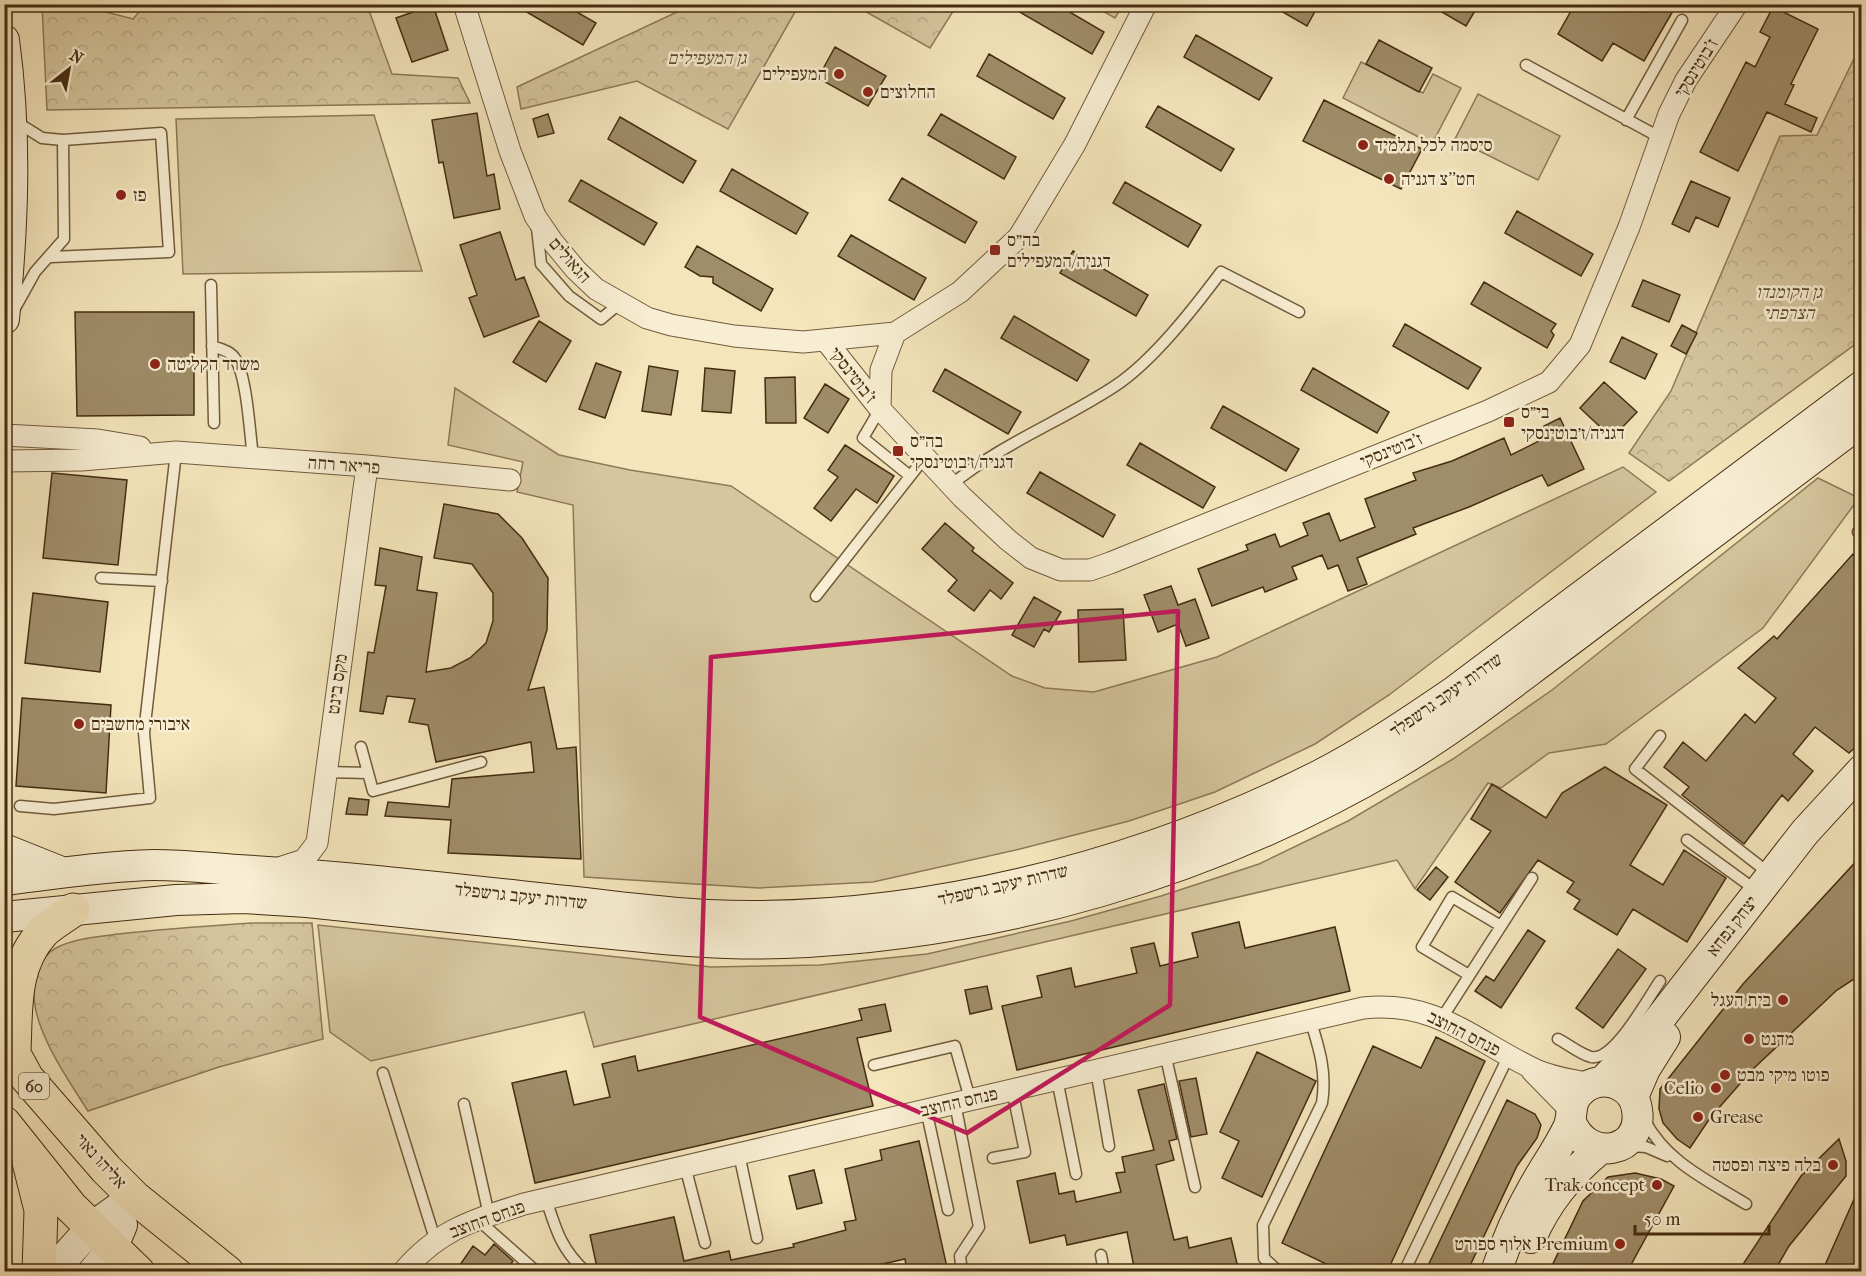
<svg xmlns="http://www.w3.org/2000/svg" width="1866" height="1276" viewBox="0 0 1866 1276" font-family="'IM FELL French Canon','Frank Ruhl Libre',serif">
<defs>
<pattern id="park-crowns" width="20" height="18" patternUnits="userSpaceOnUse" patternTransform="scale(1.5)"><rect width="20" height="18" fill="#d6c69e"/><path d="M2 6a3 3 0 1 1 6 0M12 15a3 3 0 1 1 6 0" fill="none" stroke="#b9aa87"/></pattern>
</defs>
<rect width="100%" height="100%" fill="#f4e5bb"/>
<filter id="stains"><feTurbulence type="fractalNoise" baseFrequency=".00333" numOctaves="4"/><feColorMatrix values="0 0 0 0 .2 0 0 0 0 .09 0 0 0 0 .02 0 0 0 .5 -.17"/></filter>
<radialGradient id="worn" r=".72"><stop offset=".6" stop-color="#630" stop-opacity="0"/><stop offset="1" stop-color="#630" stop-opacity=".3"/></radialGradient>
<path fill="#d6c69e" stroke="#8e7a58" stroke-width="1.5" d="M1361 62 1423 93 1433 74 1461 88 1432 144 1343 98Z
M1478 94 1560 136 1538 180 1455 139Z
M374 115 422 271 183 274 176 119Z
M455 388 559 455 630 470 731 486 1012 676 1045 688 1094 692 1217 657 1623 467 1656 492 1389 695 1315 744 1215 792 1129 821 1020 849 873 882 759 888 584 877 573 505 517 492 523 462 448 445Z
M1818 478 1859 498 1763 628 1606 744 1549 753 1501 788 1488 783 1415 889 1397 860 594 1047 584 1012 371 1061 330 1032 318 925 711 967 820 965 927 954 1071 921 1161 896 1259 864 1348 821 1453 759 1552 690Z"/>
<path fill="url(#park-crowns)" stroke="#8e7a58" stroke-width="1.5" d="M694 4 799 5 728 129 637 81 521 109 517 87Z
M42 5H79L133 19 145 5H367L392 74 458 78 470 103 47 110Z
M854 5H957L930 48Z
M1092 5H1123L1115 18Z
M1861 44V340L1669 481 1629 453 1671 391 1780 136 1817 135Z
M251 923H312L323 1039 219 1067 88 1111C69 1081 35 1033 34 996 33 978 39 957 56 948 74 938 98 937 118 934 162 929 206 926 251 923Z"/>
<path fill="#a08d69" stroke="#452d11" stroke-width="1.5" d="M513 4H563L596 23 583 45Z
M1006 4H1056L1104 32 1092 54Z
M1269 4H1319L1307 26Z
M1428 4H1479L1466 26Z
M1575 4H1633L1645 12 1649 4H1677L1644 61 1613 43 1602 61 1558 34Z
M433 5 448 50 412 62 396 18Z
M1773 7 1818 29 1791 84 1794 85 1785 104 1817 118 1811 132 1767 112 1738 171 1700 152 1746 62 1755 67 1770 37 1760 32Z
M1196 35 1272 78 1259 100 1184 57Z
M1379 40 1432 68 1419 92 1366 64Z
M835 47 886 76 868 106 818 78Z
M989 54 1065 98 1053 119 977 76Z
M1324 100 1422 149 1401 189 1303 141Z
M1158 106 1234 149 1221 171 1146 127Z
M477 113 487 176 494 174 500 209 454 218 443 162 439 163 432 120Z
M548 114 554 133 538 137 533 119Z
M941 114 1016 157 1004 179 928 135Z
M620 117 696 161 683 183 608 139Z
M732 169 808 213 796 234 720 191Z
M902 178 977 222 965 243 889 200Z
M581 180 657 223 644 245 569 201Z
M1691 181 1730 198 1718 227 1696 217 1689 232 1672 224Z
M1125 182 1201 225 1188 247 1113 203Z
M1517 211 1593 254 1581 276 1505 233Z
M500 232 516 280 524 277 539 316 484 337 469 298 477 295 460 245Z
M851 235 926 278 914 300 838 256Z
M697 246 773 289 761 311 713 283V277L700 276 685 267Z
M1073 251 1148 295 1136 316 1060 273Z
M1643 280 1680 295 1669 322 1632 306Z
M1484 282 1556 324 1551 331 1554 335 1547 348 1471 304Z
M75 312H194V415L77 416Z
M1014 316 1089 360 1077 381 1001 338Z
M539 321 571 341 546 382 513 362Z
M1405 324 1481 368 1468 389 1393 346Z
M1682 325 1697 333 1686 354 1671 346Z
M1622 337 1657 354 1645 379 1610 362Z
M596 363 621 372 605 418 579 409Z
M649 366 678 371 671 415 642 411Z
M705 368 735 371 731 413 702 411Z
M1313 368 1389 412 1377 433 1301 390Z
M945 369 1021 412 1008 434 933 391Z
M795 377 796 423H766L765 378Z
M1604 382 1637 412 1612 438 1580 408Z
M825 384 849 399 828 433 804 418Z
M1223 406 1299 449 1286 471 1211 428Z
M1560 418 1584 469 1548 486 1542 475 1469 507 1413 528 1416 534 1357 558 1367 584 1348 591 1338 565 1328 569 1322 555 1292 567 1297 579 1265 592 1263 587 1212 606 1198 569 1248 550 1246 545 1275 534 1280 547 1308 535 1303 523 1329 513 1340 541 1375 527 1365 499 1416 480 1413 473 1452 461 1504 438 1511 455 1549 436 1544 426Z
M1140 443 1215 487 1203 508 1127 465Z
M845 445 894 476 877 503 856 489 831 521 814 508 838 477 828 470Z
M1040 472 1115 515 1103 537 1027 493Z
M52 473 127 480 118 565 43 558Z
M444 504 498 514 522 538 548 578 547 630 528 690 544 687 557 749 576 747 581 859 448 853 451 820 385 816 388 802 449 807 452 779 534 772 531 742 436 762 428 725 409 722 415 699 387 696 383 714 360 711 368 652 374 653 386 586 375 585 380 548 422 557 417 590 437 593 426 672 451 668 470 658 486 643 493 621V593L472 564 434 558Z
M945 523 974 548 972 551 1013 583 1001 599 990 590 974 611 948 591 957 580 922 549Z
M1853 554 1862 562V741L1849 753 1815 727 1793 754 1813 771 1788 801 1782 795 1744 844 1682 795 1689 787 1664 767 1683 742 1706 761 1745 714 1755 723 1776 698 1738 668 1774 636 1777 639Z
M1171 586 1178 605 1195 599 1209 638 1186 646 1178 624 1158 632 1144 595Z
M33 593 108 602 100 672 25 663Z
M1034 597 1061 612 1049 632 1044 629 1034 647 1012 635Z
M1123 609 1126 660 1079 662 1078 610Z
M22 698 111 705 106 793 16 786Z
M1605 767 1667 805 1630 865 1663 885 1684 850 1726 878 1687 942 1633 909 1617 935 1574 909 1580 900 1567 892 1574 882 1538 860 1500 913 1455 882 1491 831 1471 819 1492 784 1546 818 1562 793Z
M349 798 369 800 367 815 346 814Z
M1862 855V977H1857L1837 990 1752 1070 1710 1118 1690 1148 1677 1139 1663 1123 1659 1109 1660 1089 1743 984Z
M1436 867 1448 877 1430 900 1417 890Z
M1239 922 1245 948 1335 927 1350 991 1017 1070 1002 1006 1042 997 1037 976 1071 968 1075 987 1137 973 1131 948 1154 943 1160 966 1198 957 1192 933Z
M1528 930 1545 941 1501 1008 1475 991 1486 976 1494 981Z
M1618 949 1646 969 1603 1028 1576 1008Z
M987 986 992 1009 970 1014 965 990Z
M885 1004 891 1031 857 1038 873 1106 535 1183 512 1083 566 1071 574 1105 610 1097 602 1064 635 1056 638 1071 862 1020 859 1009Z
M1436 1037 1485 1061 1387 1272H1343L1282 1243 1373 1046 1421 1068Z
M1257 1052 1316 1081 1262 1197 1222 1178 1239 1141 1220 1132Z
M1196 1078 1207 1134 1191 1137 1179 1081Z
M1164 1084 1177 1139 1169 1141 1174 1160 1156 1165 1174 1240 1187 1237 1189 1248 1231 1238 1239 1272H1135L1127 1232 1067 1245 1065 1235 1030 1243 1017 1181 1055 1173 1059 1194 1074 1191 1076 1202 1121 1192 1116 1173 1125 1172 1122 1157 1154 1150 1138 1090Z
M1507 1100 1535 1114 1541 1125 1537 1138 1517 1166 1467 1272H1425Z
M1839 1139 1846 1161V1176L1789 1246 1774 1272H1738L1801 1176Z
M919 1141 948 1272H907L905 1259 848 1272H598L590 1235 674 1217 684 1261 729 1251 731 1260 794 1247 793 1244 846 1230 844 1222 856 1220 845 1169 882 1160 880 1150Z
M814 1170 822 1203 797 1209 789 1176Z
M1635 1173 1661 1179 1674 1186 1627 1272H1549L1583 1201 1608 1177Z
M1862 1181V1257L1850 1272H1822Z
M494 1244 513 1261 505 1272H455L473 1246 485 1255Z"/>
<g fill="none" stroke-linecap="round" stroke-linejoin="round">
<g stroke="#715b3c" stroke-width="13">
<path id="lane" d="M1526 65 1661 138
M1626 120 1682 20
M15 121 42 138 63 140 64 239 35 272 15 308
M537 228 541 264 569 296 601 319 619 304
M51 257 169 252 161 133 63 140
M211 285 214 423
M212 346C221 349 231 351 236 360 247 379 250 434 253 458
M880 409 863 438 910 476
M951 485C1001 444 1062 421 1115 386 1153 361 1194 308 1221 272L1299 312
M1858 532 1862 535
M101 578 162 581
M816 596 926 456
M1660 736 1635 769 1770 874
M361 747 373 791 481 762
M325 772 368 773
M20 806 54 809 150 798 144 733 176 452
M1687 840 1757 891
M1469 975 1422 947 1452 897 1501 926
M1442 1018 1532 878
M1558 1039C1568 1044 1580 1054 1591 1057 1614 1062 1648 998 1660 981
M1165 1053 1195 1187
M874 1065 955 1046 970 1099
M1096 1070 1109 1146
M383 1073 435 1239
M1057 1079 1076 1174
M955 1103 979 1227 960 1256 962 1272
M464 1104 489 1215
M926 1109 948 1210
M1645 1121C1667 1162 1707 1180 1746 1204
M1630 1146 1646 1147 1667 1156
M739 1154 757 1238
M993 1158 1025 1152 1012 1089
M685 1166 705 1243
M546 1199C556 1230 561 1249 586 1272
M477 1219 537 1272
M1101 1255 1104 1272
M1027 1271 1028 1272
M1279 1272 1264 1258 1263 1225 1322 1103C1327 1072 1319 1048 1310 1019
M1404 1272 1509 1055"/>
</g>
<g stroke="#715b3c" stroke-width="23">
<path id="street" d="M464 4 510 151 535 216 552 241 576 270 596 289 647 318 671 325 734 336 803 342 895 333 960 292 1019 237 1075 144 1146 4
M827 342 880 409 962 497 1008 540 1031 558 1061 570H1090L1110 563 1488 411 1549 382 1580 345 1629 227 1669 114 1686 80 1737 4
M880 409 881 370 895 333
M4 435 98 440 140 447
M4 461 82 460 176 452 367 466 510 480
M279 868 304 860 317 843 367 466
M1532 1071 1570 1110
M403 1272C438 1230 473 1220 524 1204L1363 1008C1438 1000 1475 1042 1538 1071 1555 1078 1574 1081 1592 1084"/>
</g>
<g stroke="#452d11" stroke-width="32">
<path id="secondary" d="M4 40C17 136 13 224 4 319
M4 849 59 871
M4 880C54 874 104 866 154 865 182 865 209 868 237 870 347 876 456 889 566 901 613 906 661 913 708 915 913 924 1135 868 1318 776 1365 752 1408 723 1452 693L1862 386
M4 917 176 900 243 898 307 902C392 911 477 920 563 929 636 936 710 946 784 943 997 935 1210 873 1394 765 1455 729 1511 684 1568 642 1666 569 1764 495 1862 421
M1603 1081 1648 1034 1805 832 1862 770
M1633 1097 1645 1069 1665 1037
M1531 1238C1547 1201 1569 1175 1600 1149
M52 1272 91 1228 134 1197
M93 1272 112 1249 122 1225
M1496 1272C1506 1242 1518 1214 1533 1188 1544 1168 1558 1149 1568 1128 1574 1115 1568 1102 1581 1091 1591 1081 1607 1079 1619 1085 1629 1090 1636 1099 1637 1110 1644 1153 1587 1164 1571 1122"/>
</g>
<g stroke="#452d11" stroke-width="35">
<path id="highway" d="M4 1026 14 1054 27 1078 106 1169 134 1197 227 1272
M14 1052C16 1009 12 966 43 932 51 924 64 917 73 910
M4 1123 71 1207 138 1272
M29 1162 41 1210 39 1272"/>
</g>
<use href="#lane" stroke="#f8eed3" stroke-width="10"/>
<use href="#street" stroke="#f8eed3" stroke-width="21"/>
<use href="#secondary" stroke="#f8eed3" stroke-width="30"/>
<use href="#highway" stroke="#f4e5bb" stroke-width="33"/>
</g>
<path fill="none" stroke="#c2185b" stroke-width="4.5" stroke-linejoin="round" d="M1178 611 1170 1005 967 1133 700 1017 711 657Z"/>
<g fill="#8f2418" stroke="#f8eed3" stroke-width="2">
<circle cx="839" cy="74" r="6"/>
<circle cx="868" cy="92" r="6"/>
<circle cx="1363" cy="145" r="6"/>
<circle cx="1389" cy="179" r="6"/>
<circle cx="121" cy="195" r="6"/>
<rect x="989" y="244" width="12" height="12" rx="3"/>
<circle cx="155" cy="364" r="6"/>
<rect x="1503" y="416" width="12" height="12" rx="3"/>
<rect x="892" y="445" width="12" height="12" rx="3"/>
<circle cx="79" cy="724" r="6"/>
<circle cx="1783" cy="1000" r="6"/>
<circle cx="1749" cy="1039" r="6"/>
<circle cx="1725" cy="1075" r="6"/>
<circle cx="1716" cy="1088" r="6"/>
<circle cx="1698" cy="1117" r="6"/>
<circle cx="1833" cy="1165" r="6"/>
<circle cx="1657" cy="1185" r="6"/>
<circle cx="1620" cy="1244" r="6"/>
</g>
<g text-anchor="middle" stroke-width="5" stroke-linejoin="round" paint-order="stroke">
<rect fill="#f8eed3" stroke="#7b674b" stroke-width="1.5" x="19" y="1073" width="30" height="26" rx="4.5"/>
<g font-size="16" font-weight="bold" fill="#452d11">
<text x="34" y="1092">60</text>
</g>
<g font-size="18" font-style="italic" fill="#624c2d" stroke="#f8eed3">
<text x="707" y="64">גן המעפילים</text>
<text x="1789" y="298">גן הקומנדו<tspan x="1789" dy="21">הצרפתי</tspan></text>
</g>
<g font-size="18" fill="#452d11" stroke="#f8eed3">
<text transform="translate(1696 68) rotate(-58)" y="6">ז'בוטינסקי</text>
<text transform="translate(570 260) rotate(49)" y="6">הגאולים</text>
<text transform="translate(853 375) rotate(52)" y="6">ז'בוטינסקי</text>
<text transform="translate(1391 450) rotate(-22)" y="6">ז'בוטינסקי</text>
<text transform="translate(344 465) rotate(4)" y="6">פריאר רחה</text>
<text transform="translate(337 684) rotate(-82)" y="6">מקס בינט</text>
<text transform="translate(1446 695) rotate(-35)" y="6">שדרות יעקב גרשפלד</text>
<text transform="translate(1003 885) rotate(-13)" y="6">שדרות יעקב גרשפלד</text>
<text transform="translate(521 896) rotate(6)" y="6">שדרות יעקב גרשפלד</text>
<text transform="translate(1732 926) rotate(-52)" y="6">יצחק נפחא</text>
<text transform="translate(1464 1033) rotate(27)" y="6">פנחס החוצב</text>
<text transform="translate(959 1102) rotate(-13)" y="6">פנחס החוצב</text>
<text transform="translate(101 1161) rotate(48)" y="6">אליהו נאוי</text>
<text transform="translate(487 1219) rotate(-20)" y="6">פנחס החוצב</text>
</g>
<g font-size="18" fill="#452d11" stroke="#f8eed3" text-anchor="start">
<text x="827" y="80" text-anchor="end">המעפילים</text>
<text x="880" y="98">החלוצים</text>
<text x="1375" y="151">סיסמה לכל תלמיד</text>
<text x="1401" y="185">חט''צ דגניה</text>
<text x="133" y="201">פז</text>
<text x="1007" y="246">בה״ס<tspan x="1007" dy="21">דגניה/המעפילים</tspan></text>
<text x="167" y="370">משרד הקליטה</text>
<text x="1521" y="418">בי״ס<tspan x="1521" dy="21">דגניה/ז׳בוטינסקי</tspan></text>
<text x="910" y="447">בה״ס<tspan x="910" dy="21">דגניה/ז׳בוטינסקי</tspan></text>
<text x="91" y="730">איבורי מחשבים</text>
<text x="1771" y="1006" text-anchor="end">בית העגל</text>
<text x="1761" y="1045">מדנט</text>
<text x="1737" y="1081">פוטו מיקי מבט</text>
<text x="1704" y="1094" text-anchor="end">Celio</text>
<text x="1710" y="1123">Grease</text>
<text x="1821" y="1171" text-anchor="end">בלה פיצה ופסטה</text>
<text x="1645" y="1191" text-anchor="end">Trak concept</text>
<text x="1608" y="1250" text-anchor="end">אלוף ספורט Premium</text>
</g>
</g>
<rect width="1866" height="1276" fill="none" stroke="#f4e5bb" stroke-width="24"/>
<rect x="6" y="6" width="1854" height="1264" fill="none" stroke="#452d11" stroke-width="3"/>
<rect x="12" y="12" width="1842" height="1252" fill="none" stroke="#452d11" stroke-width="1.5"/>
<g transform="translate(69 69) rotate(31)" stroke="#f8eed3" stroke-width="4.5" paint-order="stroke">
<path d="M0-4.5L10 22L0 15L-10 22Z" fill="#452d11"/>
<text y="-9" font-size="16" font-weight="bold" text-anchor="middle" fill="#452d11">N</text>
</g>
<path d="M1635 1225v9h134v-9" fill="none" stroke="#452d11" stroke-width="3"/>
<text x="1644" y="1225" font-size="18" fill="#452d11" stroke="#f8eed3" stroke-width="4.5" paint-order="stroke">50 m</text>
<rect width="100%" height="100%" filter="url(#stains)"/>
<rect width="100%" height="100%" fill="url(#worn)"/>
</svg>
